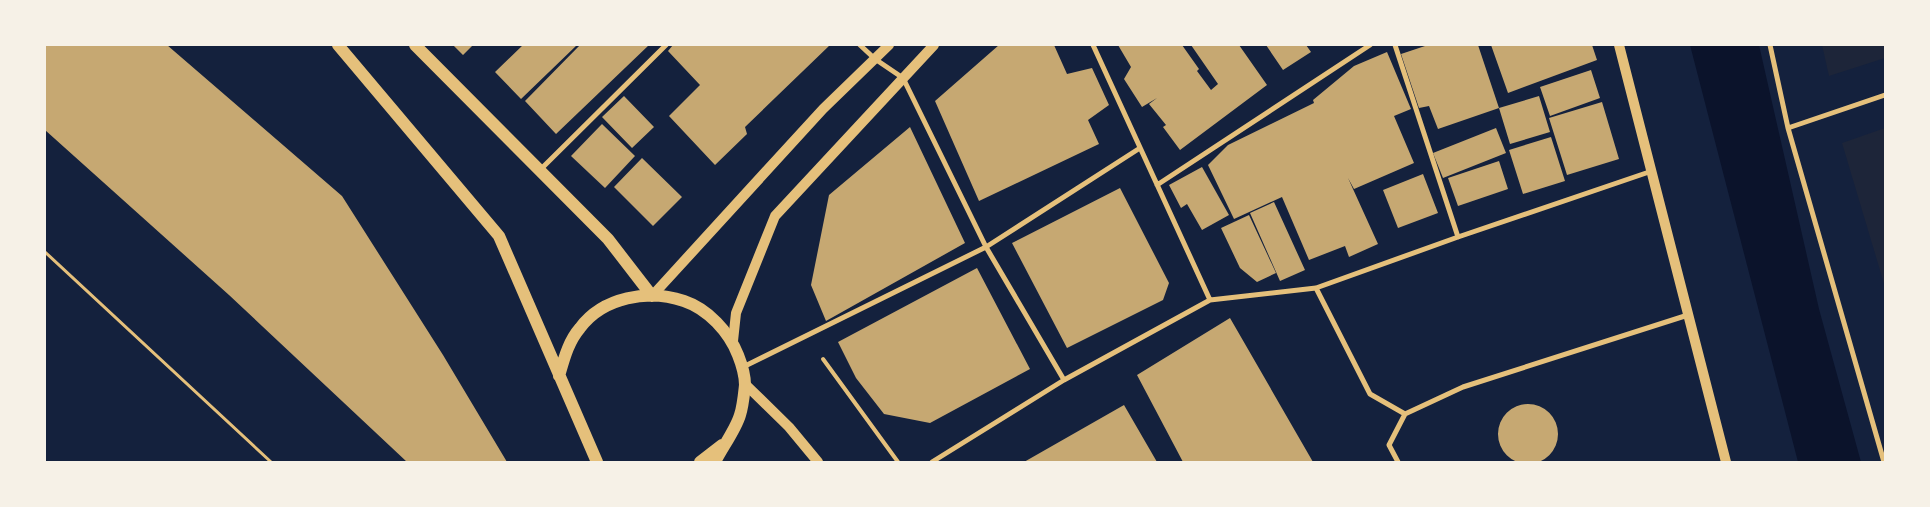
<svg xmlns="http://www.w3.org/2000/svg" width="1930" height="507" viewBox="0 0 1930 507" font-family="'IBM Plex Serif',serif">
<rect width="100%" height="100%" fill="#14213d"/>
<path fill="#1d2539" d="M1822 45H1885V58L1829 76Z
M1885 128V287L1842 143Z"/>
<path fill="#0b132b" d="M1690 45H1759L1819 309 1861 462H1798Z"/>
<path fill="#c6a872" d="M45 45H167L342 196 443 355 507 462H407L229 295 45 130Z
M453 45H473L463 55Z
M523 45H577L521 99 495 72Z
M580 45H649L556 134 525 101Z
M673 45H830L745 127 747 134 715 165 669 116 700 85 668 51Z
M999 45H1054L1067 74 1092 68 1109 105 1088 120 1099 144 979 201 935 101Z
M1118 45H1182L1199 69 1197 71 1211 90 1218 84 1191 45H1239L1267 85 1180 150 1163 127 1166 125 1149 104 1157 98 1142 107 1124 79 1131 67Z
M1266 45H1306L1311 52 1283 70Z
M1428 45H1478L1499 108 1539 96 1550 132 1510 144 1499 108 1438 129 1429 106 1419 108 1401 54Z
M1491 45H1592L1597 60 1508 93Z
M1387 52 1411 109 1394 116 1414 163 1354 189 1348 178 1378 244 1349 257 1345 246 1309 260 1282 197 1234 219 1208 165 1228 145 1314 103 1313 100 1354 66Z
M1591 70 1600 98 1550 116 1540 87Z
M624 96 654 127 632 148 602 117Z
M1602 102 1619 159 1567 175 1549 118Z
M602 124 635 156 605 188 571 156Z
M910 127 965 243 826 321 811 285 829 195Z
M1496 128 1506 153 1443 178 1433 153Z
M1551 137 1565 181 1523 194 1509 150Z
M642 158 682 197 653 226 614 187Z
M1499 161 1508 189 1458 206 1448 178Z
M1202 167 1229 215 1202 230 1187 204 1181 208 1169 185Z
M1423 174 1438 213 1398 228 1383 190Z
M1120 188 1169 283 1163 300 1067 348 1012 243Z
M1274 202 1305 270 1280 281 1250 213Z
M1249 215 1276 273 1257 282 1240 268 1221 228Z
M977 268 1030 369 930 423 884 414 856 378 838 342Z
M1230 318 1313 462H1183L1137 375Z
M1498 434a30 30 0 1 1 60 0a30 30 0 1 1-60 0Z
M1124 405 1157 462H1024Z"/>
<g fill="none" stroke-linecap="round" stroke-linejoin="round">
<path stroke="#e5c07b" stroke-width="3" d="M45 252 271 462"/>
<path stroke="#e5c07b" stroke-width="4" d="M823 359 898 462"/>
<path stroke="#e5c07b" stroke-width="5" d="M860 45 875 59 903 78 986 247 1064 380
M1093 45 1210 300
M1395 45 1458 237
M1770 45 1788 128 1884 462
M1788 128 1885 95
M540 170 666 45
M1157 185 1370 45
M1316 288 1370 394 1405 414 1389 445 1398 462
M743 367 986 247 1140 148
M1405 414 1463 387 1688 315
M932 462 1064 380 1210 300 1316 288 1458 237 1652 171"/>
<path stroke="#e5c07b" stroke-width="10" d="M1619 45 1726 462
M652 296 823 109 889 45
M733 341 736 313 775 216 934 45
M745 384 789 427 818 462"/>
<path stroke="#e5c07b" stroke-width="12" d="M338 45 499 236 597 462
M415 45 608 239 652 296
M559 376C564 359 568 342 580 328 603 297 648 289 684 301 708 309 729 332 738 355 742 365 745 375 745 385 744 394 743 406 740 415 736 429 722 448 715 462
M700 462 722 445"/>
</g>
<rect width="1930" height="507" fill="none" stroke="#f6f1e7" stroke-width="92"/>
</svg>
